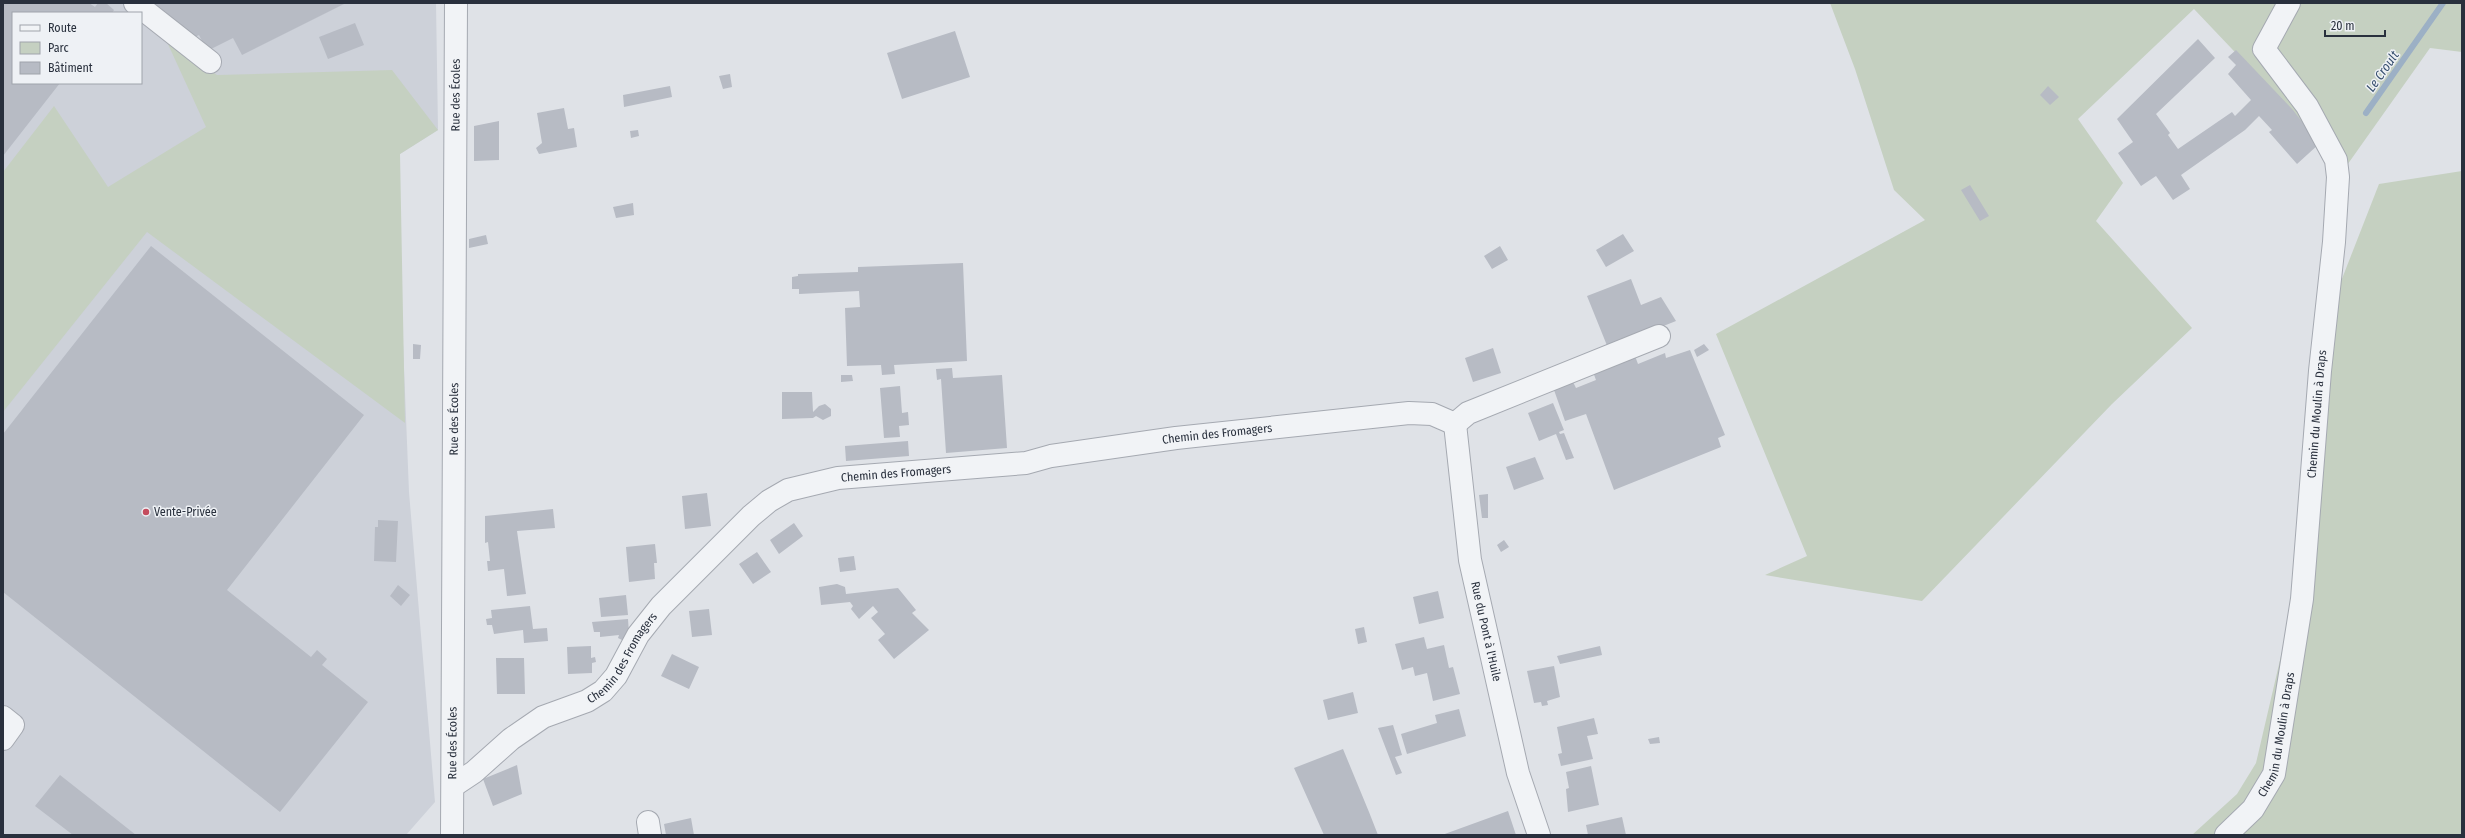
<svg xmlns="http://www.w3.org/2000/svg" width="2465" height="838" viewBox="0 0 2465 838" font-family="'Fira Sans Condensed',sans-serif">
<rect width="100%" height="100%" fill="#dfe2e7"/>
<path fill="#cdd1d9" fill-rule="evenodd" d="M3 3H436L438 130 400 154 397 194 409 492 435 802 406 835H3ZM13 13H141V83H13Z"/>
<path fill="#c5d0c1" d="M1830 3H2462V52L2430 48 2345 168 2194 9 2078 119 2123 183 2096 221 2192 328 2112 404 1922 601 1765 575 1807 556 1716 334 1925 220 1894 190 1855 69Z
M167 42 217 75 392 70 438 130 400 154 405 423 147 232 3 412V172L54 106 108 187 206 127Z
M2462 171V835H2192L2237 794 2256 763 2315 510 2338 289 2379 184Z"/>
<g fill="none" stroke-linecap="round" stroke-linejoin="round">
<path stroke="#9cb0c5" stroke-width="6" d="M2366 113 2443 3"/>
</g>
<path fill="#b7bbc4" d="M3 3H89L95 7 98 3H106L114 10 112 13H13V83H60L3 156Z
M146 3H346L242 55 233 38 207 51 199 35 191 39Z
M355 23 364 45 328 59 319 37Z
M955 31 970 77 902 99 887 53Z
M2198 39 2215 58 2156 114 2170 133 2168 135 2178 149 2232 112 2235 116 2251 100 2228 74 2236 65 2228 57 2236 50 2293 110 2319 144 2297 164 2269 132 2272 130 2259 116 2245 130 2181 175 2190 189 2173 200 2156 176 2141 186 2118 153 2133 142 2117 119Z
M730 74 732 87 723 89 719 76Z
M670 86 672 97 624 107 623 95Z
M2048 86 2059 97 2050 105 2040 95Z
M564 108 568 129 574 128 577 147 539 154 536 148 542 143 537 113Z
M499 121V160L474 161V126Z
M638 130 639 136 631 138 630 131Z
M1970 185 1989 216 1980 221 1961 190Z
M633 203 634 215 616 218 613 207Z
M1623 234 1634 251 1606 267 1596 250Z
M486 235 488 244 469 248V239Z
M151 246 364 415 227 590 311 657 317 650 327 659 322 665 368 702 280 812 3 592V434Z
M1500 246 1508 260 1492 269 1484 256Z
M963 263 967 361 894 365 895 374 882 375 881 365 847 366 845 308 860 307 859 291 799 294V289H792V277L798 276V274L858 272V267Z
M1631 279 1641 305 1661 297 1676 321 1608 348 1587 296Z
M413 344 421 345 420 359H413Z
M1704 344 1709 350 1697 357 1694 350Z
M1493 348 1501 373 1473 382 1465 358Z
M1690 350 1725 435 1718 438 1721 447 1614 490 1586 414 1565 421 1554 390 1572 380 1576 388 1596 380 1593 372 1635 356 1638 364 1665 353 1666 358Z
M952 368 953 378 1002 375 1007 448 946 453 941 379 937 380 936 369Z
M841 375H852L853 381 841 382Z
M900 386 902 413 908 412 909 425 899 426 900 437 884 438 880 388Z
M782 392H812L813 412 819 406 825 404 831 409V416L823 420 816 416 813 418 782 419Z
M1553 403 1564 430 1559 432 1560 434 1564 433 1574 458 1566 460 1556 434 1539 441 1528 413Z
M908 441 909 456 846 461 845 446Z
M1535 457 1544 479 1514 490 1506 467Z
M707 493 711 526 685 529 682 496Z
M1488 494V518H1482L1479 495Z
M553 509 555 528 517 531 526 594 507 596 504 569 488 571 487 561H490L488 542 485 543V516Z
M378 520 398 521 396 562 374 561 375 527H378Z
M794 523 803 536 779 554 770 540Z
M1504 540 1509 547 1501 552 1497 545Z
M655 544 657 563H654L655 579 629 582 626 547Z
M757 552 771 572 753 584 739 564Z
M854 556 856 570 840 572 838 558Z
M837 584 845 587 846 594 898 588 916 610 912 613 929 630 894 659 878 640 885 634 871 618 878 612 873 606 859 619 851 609 853 606 850 602 821 605 819 587Z
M398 585 410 595 401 606 390 596Z
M1438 591 1444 618 1419 624 1413 597Z
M626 595 628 615 601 617 599 598Z
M530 606 533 629 547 628 548 641 524 643 523 630 494 634 492 625H487L486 619 492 618 491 610Z
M709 609 712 635 692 637 689 611Z
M628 619 629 634 626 642 618 638 619 635 600 637V632H594L592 622Z
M1364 627 1367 642 1358 644 1355 629Z
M1424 637 1427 649 1444 645 1449 668 1453 667 1460 694 1433 701 1427 673 1415 676 1413 667 1402 670 1395 644Z
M591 646V658L595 657 596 662 592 663V673L568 674 567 647Z
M1600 646 1602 655 1560 664 1557 656Z
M672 654 699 667 689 689 661 676Z
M496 658H524L525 694H497Z
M1554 666 1560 697 1547 701 1548 705 1542 706 1541 702 1534 703 1527 671Z
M1353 692 1358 713 1328 720 1323 700Z
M1459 709 1466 736 1407 754 1401 734 1437 723 1435 715Z
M1594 718 1598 734 1587 736 1593 759 1561 766 1558 754 1562 753 1557 727Z
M1393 725 1402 755 1395 757 1402 773 1396 775 1378 728Z
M1659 737 1660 743 1650 744 1648 739Z
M1343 749 1369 812 1378 835H1324L1294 768Z
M517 765 522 794 493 806 483 779Z
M1591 766 1599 805 1568 812 1566 789 1569 788 1566 772Z
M60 775 136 835H73L35 806Z
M1508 811 1516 835H1442Z
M1622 817 1626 835H1588L1586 825Z
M691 818 694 835H666L664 824Z"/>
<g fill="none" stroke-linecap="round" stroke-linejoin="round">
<g stroke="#a5a9b1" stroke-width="24">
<g id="minor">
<path d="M135 3 210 62"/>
<path id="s1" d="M1455 424 1470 560 1518 773 1539 835"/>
<path d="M1455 424 1468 413 1659 336"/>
<path d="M3 717 13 725 3 739"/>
<path id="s2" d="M453 786 474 772 511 739 543 717 587 701 603 691 616 676 638 635 661 606 751 516 769 501 788 490 838 478 1026 463 1051 456 1176 438 1409 413 1432 414 1455 424"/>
<path d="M648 822 650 835"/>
<path id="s3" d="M452 835 456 3"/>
<path id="s4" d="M2226 835 2253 809 2274 774 2302 599 2320 371 2334 242 2338 177 2336 160 2307 106 2264 49 2289 3"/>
</g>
</g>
<use href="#minor" stroke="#f1f3f6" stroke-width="22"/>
</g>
<circle fill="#c44c5e" stroke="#eef1f5" stroke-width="1.5" cx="146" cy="512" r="4"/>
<g text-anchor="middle" stroke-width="3" stroke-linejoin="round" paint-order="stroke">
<g font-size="12" fill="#29303d" stroke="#eef1f5">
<text dy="4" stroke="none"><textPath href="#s3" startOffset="740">Rue des Écoles</textPath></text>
<text dy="4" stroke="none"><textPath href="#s4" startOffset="441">Chemin du Moulin à Draps</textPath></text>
<text dy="4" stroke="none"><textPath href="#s3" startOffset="416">Rue des Écoles</textPath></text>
<text dy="4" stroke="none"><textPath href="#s2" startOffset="889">Chemin des Fromagers</textPath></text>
<text dy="4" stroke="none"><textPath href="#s2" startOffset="565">Chemin des Fromagers</textPath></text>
<text dy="4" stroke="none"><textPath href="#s1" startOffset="210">Rue du Pont à l'Huile</textPath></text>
<text dy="4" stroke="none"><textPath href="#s2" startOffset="217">Chemin des Fromagers</textPath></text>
<text dy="4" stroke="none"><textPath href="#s4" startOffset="117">Chemin du Moulin à Draps</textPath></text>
<text dy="4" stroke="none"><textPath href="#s3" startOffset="92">Rue des Écoles</textPath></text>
</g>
<g font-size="12" fill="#29303d" stroke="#eef1f5" text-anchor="start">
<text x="154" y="516">Vente-Privée</text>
</g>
<g font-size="13" font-style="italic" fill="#364f6e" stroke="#eef1f5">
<text transform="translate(2382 71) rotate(-55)" y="5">Le Croult</text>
</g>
</g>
<rect width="2465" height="838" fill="none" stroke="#29303d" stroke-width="8"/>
<rect x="12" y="12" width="130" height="72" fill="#eef1f5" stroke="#9fa4ab"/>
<rect x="20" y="25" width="20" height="6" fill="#f1f3f6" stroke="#9fa4ab"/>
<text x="48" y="32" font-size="12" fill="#29303d">Route</text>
<rect x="20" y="42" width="20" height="12" fill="#c5d0c1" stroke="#9fa4ab"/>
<text x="48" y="52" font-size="12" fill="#29303d">Parc</text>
<rect x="20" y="62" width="20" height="12" fill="#b7bbc4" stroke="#9fa4ab"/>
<text x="48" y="72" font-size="12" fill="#29303d">Bâtiment</text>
<path d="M2325 30v6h60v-6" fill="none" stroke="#29303d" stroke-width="2"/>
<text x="2331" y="30" font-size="12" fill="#29303d" stroke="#eef1f5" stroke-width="3" paint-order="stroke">20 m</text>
</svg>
